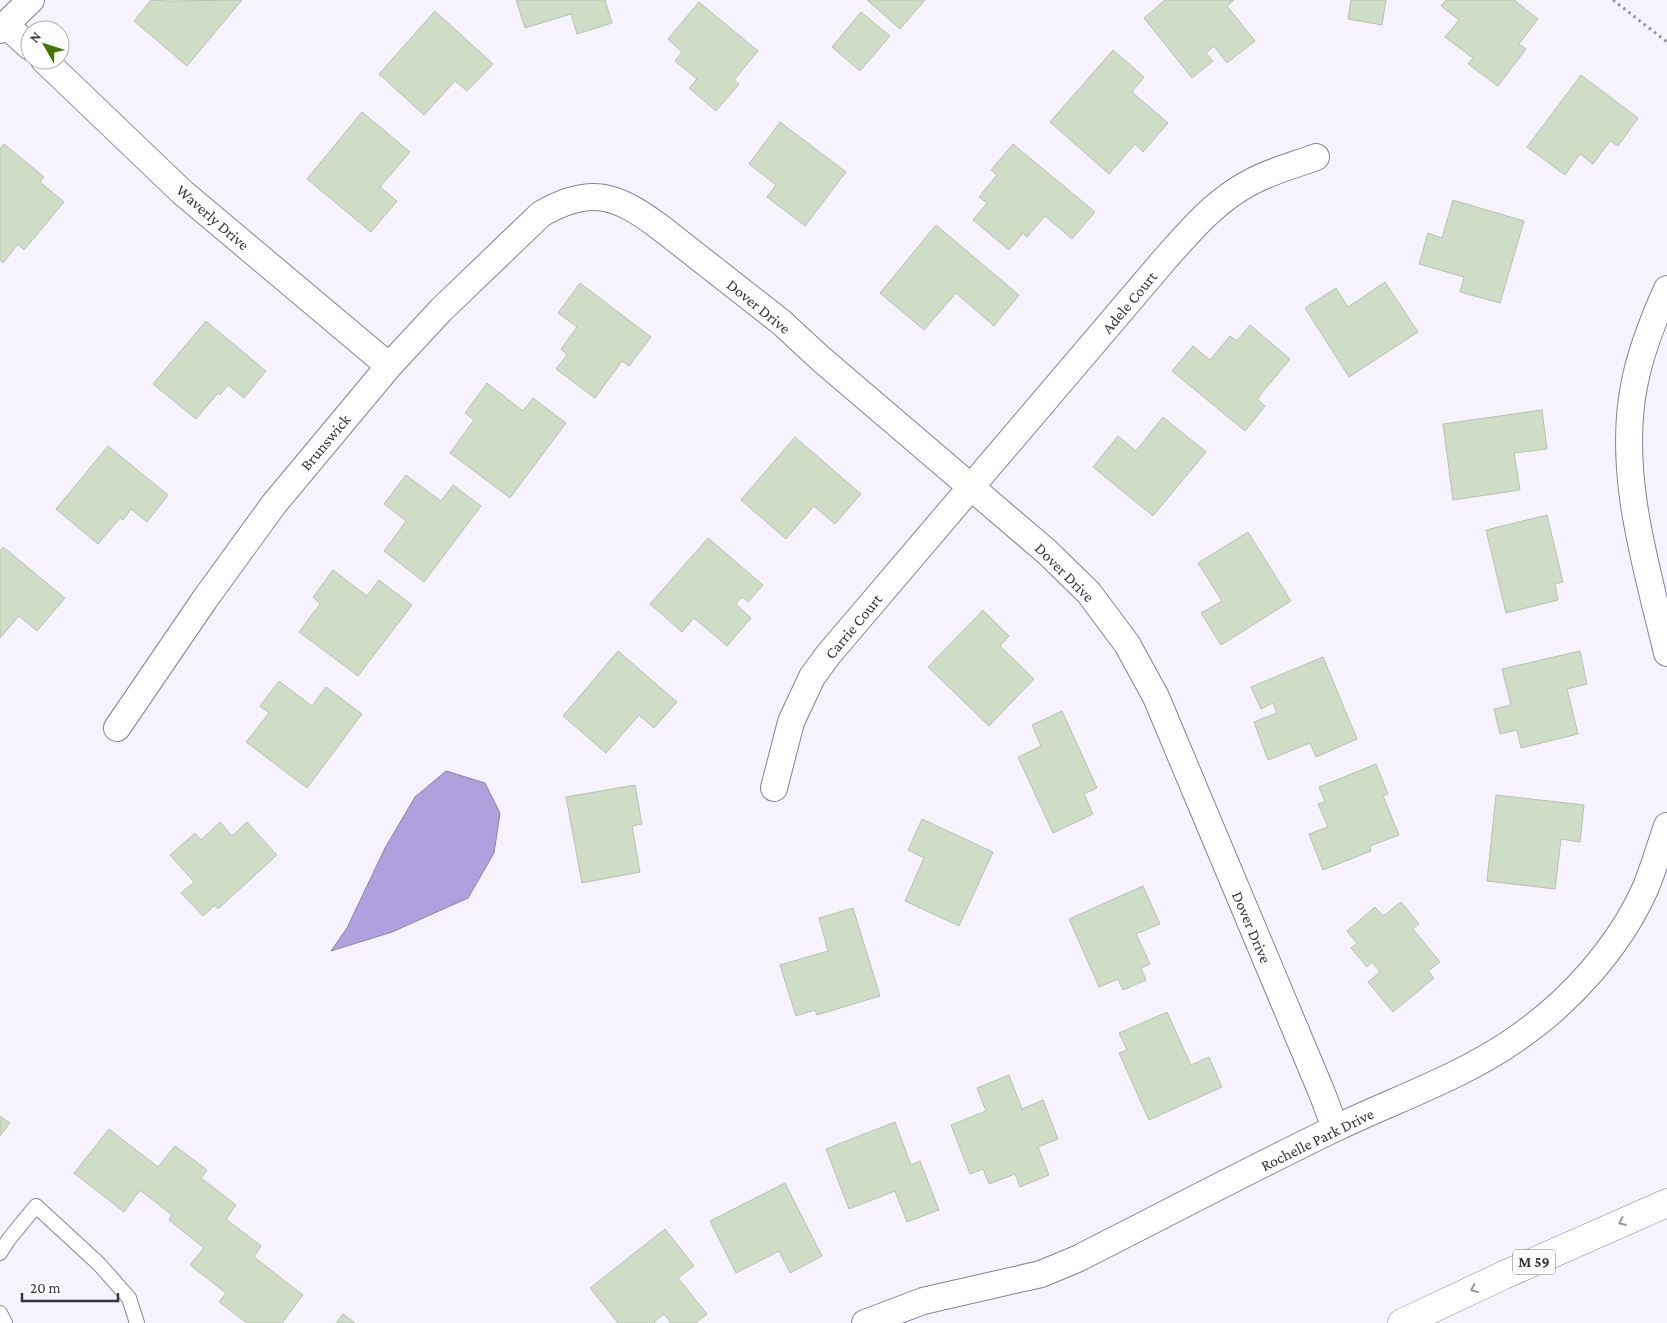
<svg xmlns="http://www.w3.org/2000/svg" width="1667" height="1323" viewBox="0 0 1667 1323" font-family="'Crimson Pro',serif">
<rect width="100%" height="100%" fill="#f6f3fe"/>
<path fill="#b0a1de" stroke="#8b80ae" d="M446 771 485 783 500 813 494 853 468 898 392 932 331 951 347 928 385 848 415 797Z"/>
<path fill="#cfdcc6" stroke="#b6c3ad" d="M151 0 168 1 242 0 187 66 134 21Z
M516 0H605L612 23 577 34 571 14 525 28Z
M867 0H925L900 29Z
M1165 0H1234L1227 6 1255 41 1227 63 1214 46 1206 53 1213 61 1192 78 1144 18Z
M1351 0H1386L1382 25 1348 19Z
M1446 0H1514L1538 19 1519 44 1526 49 1498 86 1468 64 1473 58 1445 37 1459 20 1441 6Z
M699 2 758 51 734 80 739 84 716 111 689 88 697 79 675 61 682 52 668 39Z
M435 11 493 64 467 91 455 81 424 115 379 74Z
M861 12 890 36 860 71 832 47Z
M1113 50 1144 77 1132 92 1168 123 1143 152 1135 144 1109 174 1050 122Z
M1581 75 1638 118 1618 146 1610 141 1593 164 1580 154 1565 175 1527 147Z
M362 112 410 152 380 187 397 201 371 232 307 179Z
M780 122 846 172 805 226 767 197 776 185 749 164Z
M4 144 44 177 40 182 64 202 24 250 18 244 3 263 0 260V149Z
M1013 144 1095 212 1072 239 1045 216 1027 237 1023 233 1009 250 973 220 987 203 979 197 997 175 991 170Z
M1453 200 1524 221 1500 303 1460 292 1464 277 1419 264 1428 233 1442 238Z
M936 225 1019 295 994 326 956 293 924 330 880 293Z
M1385 282 1418 332 1349 377 1305 308 1336 288 1348 307Z
M580 283 651 337 629 366 622 361 595 398 556 369 567 355 561 349 577 327 558 313Z
M206 321 266 371 244 398 228 385 220 395 218 393 196 419 153 384Z
M1250 325 1290 359 1257 399 1265 406 1245 431 1172 371 1193 346 1210 360 1230 336 1237 341Z
M487 383 523 411 533 398 566 423 510 498 450 453 474 420 465 413Z
M1542 410 1547 449 1514 453 1520 490 1453 500 1443 424Z
M1163 417 1206 452 1153 516 1093 467 1118 436 1136 451Z
M795 437 861 494 835 524 814 506 786 539 741 500Z
M108 446 168 495 147 522 131 509 123 520 120 518 98 544 56 509Z
M406 475 441 501 453 485 481 506 424 582 384 551 406 521 384 504Z
M1547 515 1563 582 1555 584 1558 600 1506 613 1486 530Z
M1248 532 1291 601 1221 645 1201 613 1222 601 1198 563Z
M708 538 763 585 748 602 742 597 736 604 751 618 727 646 694 618 682 632 650 604Z
M3 547 65 598 37 631 19 616 0 638V551Z
M333 570 367 596 379 580 412 605 358 676 299 632 320 604 313 597Z
M983 610 1009 636 1000 646 1034 679 989 726 928 667Z
M618 651 677 702 654 728 639 715 606 753 563 716Z
M1580 651 1587 684 1567 689 1578 734 1521 748 1517 730 1500 734 1494 709 1511 705 1502 669Z
M1323 657 1357 739 1316 757 1310 743 1268 760 1254 722 1277 713 1273 703 1261 709 1251 687Z
M279 681 312 706 326 687 362 714 307 788 246 742 269 713 260 706Z
M1062 711 1097 788 1084 794 1093 814 1053 833 1018 757 1041 746 1032 725Z
M1376 764 1388 794 1383 796 1399 835 1370 846 1371 851 1323 870 1309 834 1328 827 1318 804 1325 802 1319 787Z
M635 785 642 824 632 826 640 872 582 883 566 797Z
M1496 795 1584 805 1580 842 1561 839 1555 889 1487 881Z
M922 819 993 852 959 926 905 901 924 858 908 850Z
M220 822 232 836 247 822 277 855 218 909 215 905 203 916 181 893 194 882 170 855 195 833 201 840Z
M1143 886 1160 924 1136 934 1150 964 1141 968 1146 980 1123 990 1118 979 1099 987 1069 919Z
M1401 902 1419 924 1413 929 1440 962 1428 971 1434 978 1393 1012 1368 982 1380 972 1372 962 1367 967 1351 948 1357 943 1347 931 1375 907 1383 916Z
M853 908 880 996 817 1015 815 1010 796 1016 780 965 828 951 819 918Z
M1167 1012 1191 1065 1209 1057 1222 1087 1149 1120 1119 1053 1127 1050 1119 1033Z
M1009 1075 1022 1109 1043 1100 1058 1139 1038 1147 1049 1175 1020 1187 1015 1174 989 1184 983 1169 970 1174 951 1125 986 1111 977 1088Z
M0 1116 10 1123 0 1136Z
M895 1122 911 1165 920 1161 939 1210 907 1222 895 1191 849 1209 826 1149Z
M109 1129 158 1167 175 1146 207 1170 201 1178 236 1205 226 1219 261 1246 254 1257 303 1295 282 1323H247L219 1302 226 1293 190 1265 204 1248 169 1220 172 1215 140 1190 124 1212 74 1173Z
M785 1183 822 1256 790 1273 779 1251 736 1273 710 1221Z
M665 1229 694 1266 678 1278 707 1314 696 1323H671L664 1314 654 1322 655 1323H618L590 1288Z
M343 1314 355 1323H336Z"/>
<g fill="none" stroke-linecap="round" stroke-linejoin="round">
<g stroke="#868097" stroke-width="16">
<path id="service" d="M0 1253 9 1239 36 1206 99 1264 129 1298 137 1323
M0 1313 5 1323"/>
</g>
<g stroke="#868097" stroke-width="28">
<path id="minor" d="M6 25 30 47
M0 30 31 0
M44 60 182 192 389 366
M1667 289C1653 320 1640 353 1634 386 1617 475 1647 568 1667 653
M117 728 205 599 274 504 389 366 441 310 541 214C591 185 617 195 661 228L781 322 821 359 1047 552 1089 593 1127 644 1156 697 1322 1093 1335 1128
M774 788 791 722 812 677 828 655 1165 259C1191 230 1216 200 1251 182 1271 171 1295 165 1316 157
M865 1323 923 1301 1041 1274 1077 1259C1164 1215 1249 1170 1336 1128 1394 1100 1461 1077 1513 1041 1568 1004 1619 948 1646 887 1654 867 1660 846 1667 826"/>
</g>
<g stroke="#868097" stroke-width="29">
<path id="motorway" d="M1402 1323 1504 1275 1667 1203"/>
</g>
<path stroke="#96939e" stroke-width="3" stroke-dasharray="2.5 4" stroke-linecap="butt" d="M1613 0 1667 42"/>
<use href="#service" stroke="#fff" stroke-width="14"/>
<use href="#minor" stroke="#fff" stroke-width="26"/>
<use href="#motorway" stroke="#fff" stroke-width="28"/>
</g>
<defs><path id="oneway-chevron" d="M-2-3.5L2.5 0L-2 3.5" fill="none" stroke-width="1.6" stroke-linecap="round" stroke-linejoin="round" transform="scale(1.25)"/></defs>
<g stroke="#9a9a9e">
<use href="#oneway-chevron" transform="translate(1622 1222) rotate(157)"/>
<use href="#oneway-chevron" transform="translate(1474 1289) rotate(155)"/>
</g>
<g text-anchor="middle" stroke-width="5" stroke-linejoin="round" paint-order="stroke">
<rect fill="#fff" stroke="#727178" stroke-width="1" x="1513" y="1249.5" width="42" height="25" rx="4"/>
<g font-size="15" font-weight="bold" fill="#36343e">
<text x="1534" y="1267">M 59</text>
</g>
<g font-size="16" fill="#36343e" stroke="#fff">
<text transform="translate(213 217) rotate(41)" y="6">Waverly Drive</text>
<text transform="translate(1129 302) rotate(-50)" y="6">Adele Court</text>
<text transform="translate(759 306) rotate(39)" y="6">Dover Drive</text>
<text transform="translate(325 442) rotate(-50)" y="6">Brunswick</text>
<text transform="translate(1065 572) rotate(45)" y="6">Dover Drive</text>
<text transform="translate(853 626) rotate(-50)" y="6">Carrie Court</text>
<text transform="translate(1252 927) rotate(67)" y="6">Dover Drive</text>
<text transform="translate(1317 1139) rotate(-26)" y="6">Rochelle Park Drive</text>
</g>
</g>
<g transform="translate(45 45) rotate(309)"><circle r="24" fill="#ffffff" stroke="#afaeb2"/>
<path d="M0-4L9 19L0 12L-9 19Z" fill="#447803"/>
<text y="-8" font-size="14" font-weight="bold" text-anchor="middle" fill="#36343e">N</text>
</g>
<path d="M22 1293v8h96v-8" fill="none" stroke="#36343e" stroke-width="2.5"/>
<text x="30" y="1293" font-size="15" fill="#36343e" stroke="#ffffff" stroke-width="4" paint-order="stroke">20 m</text>
</svg>
